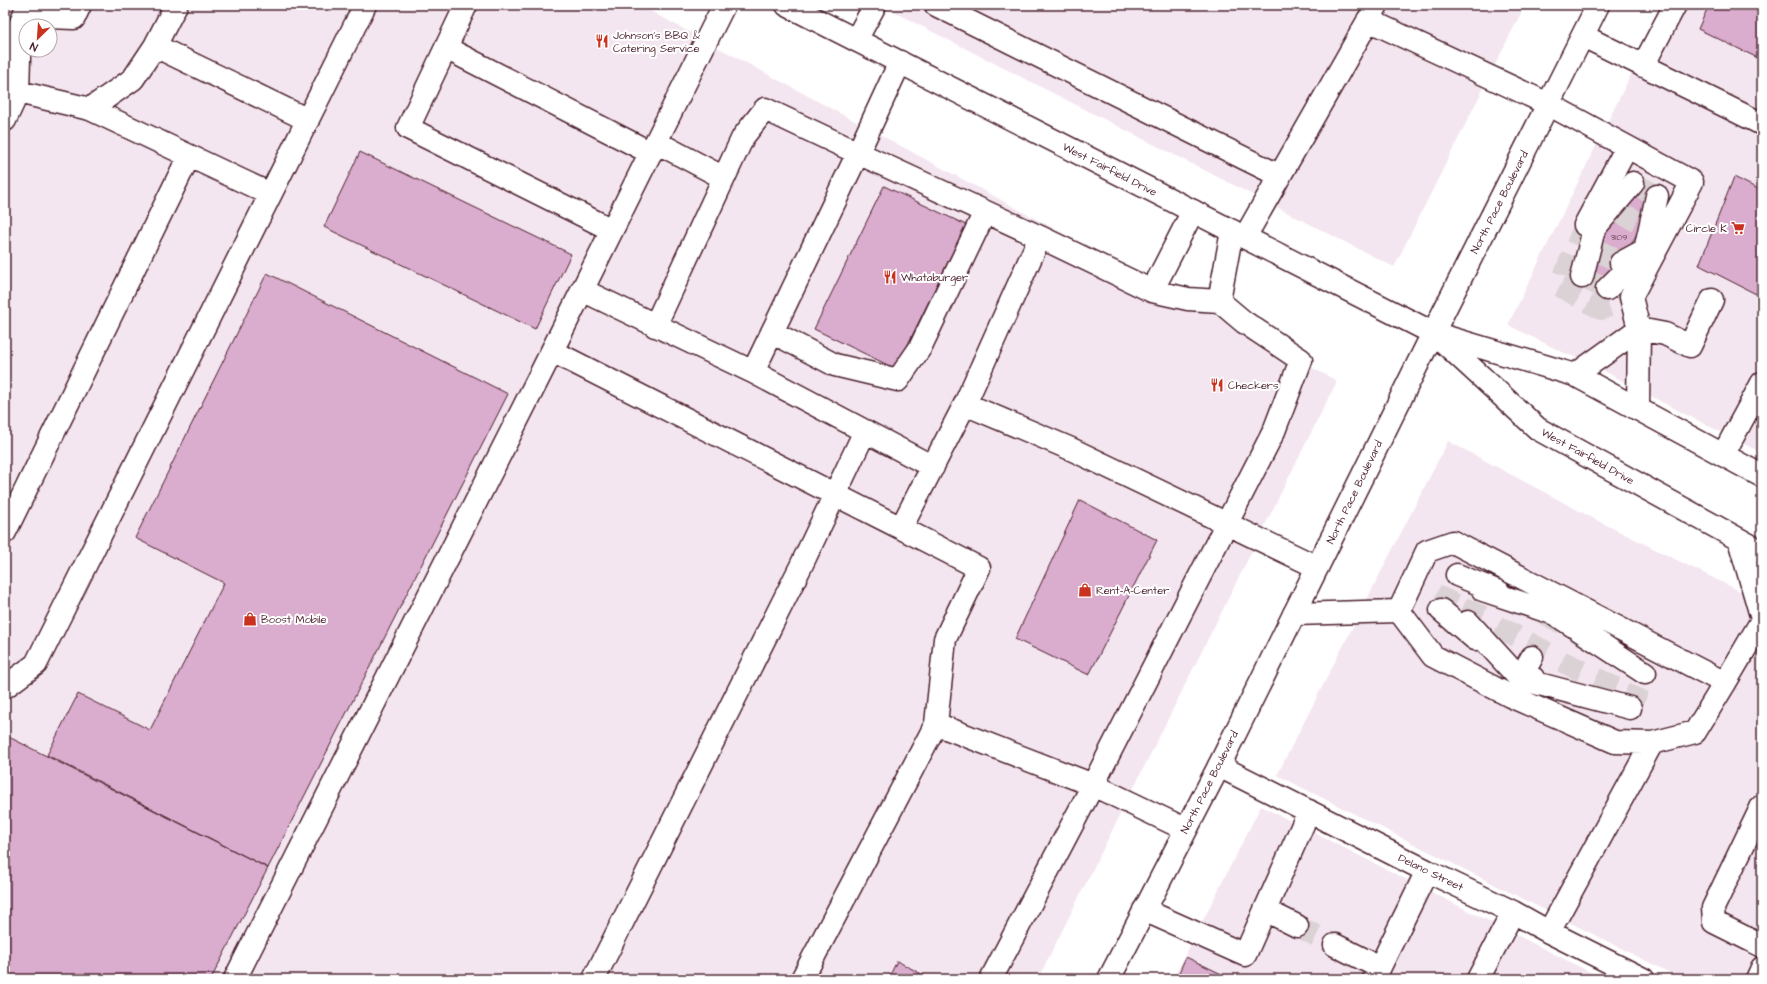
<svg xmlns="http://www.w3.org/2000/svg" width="1767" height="984" viewBox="0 0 1767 984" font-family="'Architects Daughter',sans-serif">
<rect width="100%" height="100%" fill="#fff"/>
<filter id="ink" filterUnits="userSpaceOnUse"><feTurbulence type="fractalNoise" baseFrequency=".025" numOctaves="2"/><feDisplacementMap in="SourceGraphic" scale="8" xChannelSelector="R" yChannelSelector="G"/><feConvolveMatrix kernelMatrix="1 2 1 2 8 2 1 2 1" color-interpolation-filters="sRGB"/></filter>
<g filter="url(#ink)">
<path fill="#f4e6f0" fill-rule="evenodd" d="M5 5H639L1337 381 1038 979H5ZM26 26H50V50H26Z
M880 5H1525L1394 267Z
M1665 5H1762V453L1679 411 1583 360 1566 354 1508 325Z
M1448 441 1600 522 1762 602V979H1682L1277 775Z
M1261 806 1604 979H1173Z"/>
<path fill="#daacce" stroke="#4a1f2b" d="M1709 5H1762V60L1698 29Z
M360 152 571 254 535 329 324 227Z
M1636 177 1661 189 1605 293 1580 282Z
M1734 177 1762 191V283L1756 294 1699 265Z
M884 186 966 225 896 369 814 329Z
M267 273 508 394 268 868 47 755 78 694 150 730 224 583 135 538Z
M1080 500 1157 540 1089 675 1015 639Z
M5 735 268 868 211 979H5Z
M1186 957 1232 979H1176Z
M897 961 931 979H888Z"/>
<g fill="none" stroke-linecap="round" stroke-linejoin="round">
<path stroke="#dbd2d5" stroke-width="22" stroke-dasharray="22 11" stroke-linecap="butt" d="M1633 183 1657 196
M1617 211 1642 224
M1585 225 1560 286 1601 309 1631 297
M1597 250 1621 263
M1582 277 1607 289
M1441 610 1457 575
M1468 622 1483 590
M1502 641 1519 609
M1532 657 1550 623
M1567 676 1583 642
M1601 693 1617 660
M1630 708 1645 673
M1297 926 1335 945"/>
<g stroke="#4a1f2b" stroke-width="25">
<path id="minor" d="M25 5 48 17 74 18 80 5
M466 5 408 128 612 230
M936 5 1280 176
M1368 20 1548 104 1692 182 1631 297 1639 329 1638 409
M1583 36 1762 124
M856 40 875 5
M155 46 308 120
M446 48 651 153
M1643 66 1675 5
M18 92 90 109 133 79 155 46 176 5
M90 109 270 194
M5 120 18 92 20 25 27 7
M656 142 724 178
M1594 229 1633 183
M1245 237 1377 5
M1621 263 1645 250 1657 196
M1582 277 1594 229 1585 225 1627 147
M1607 289 1639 257
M582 290 753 372 933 467
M1152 291 1193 211
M655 326 743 137 765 109 858 153 900 62
M772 332 835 365 898 380 920 348 985 212
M552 351 901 528
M753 372 858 153 1040 237
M1575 375 1639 329 1665 334 1690 346 1712 300
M965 404 1040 237 1152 291 1188 299 1219 301
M1723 455 1762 383
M5 532 189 156
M1739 540 1762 619
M1457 575 1499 592
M1483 590 1555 614 1645 673
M1441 610 1475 639
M1399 611 1427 551 1453 542 1725 683 1695 732 1652 743 1549 932
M1399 611 1433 656 1510 696 1615 742 1652 743
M1294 614 1399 611
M1468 622 1520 679 1630 708
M1532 657 1520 679 1533 678
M1725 683 1762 620
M5 687 36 664 365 5
M936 724 1093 785 1185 829
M1219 766 1427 871 1513 912 1549 932 1643 979
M1762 806 1713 908 1714 922 1762 946
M1144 910 1245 955 1309 811
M1265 910 1297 926
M1335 945 1379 967
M235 979 542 371 724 5
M594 979 801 566 865 431
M802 979 936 724 945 639 979 568 901 528 965 404 1071 449 1317 567
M991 979 1093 785 1274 431 1301 360 1244 322 1219 301 1232 231
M1374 979 1427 871
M1478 979 1513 912
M1757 979 1762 968"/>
</g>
<g stroke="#4a1f2b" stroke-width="25">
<path id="major" d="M787 5 1433 333 1575 375 1762 476
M1437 336 1538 429 1762 552
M1109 979 1219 766 1433 333 1598 5"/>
</g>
<use href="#minor" stroke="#fff" stroke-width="22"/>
<use href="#major" stroke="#fff" stroke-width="22"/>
</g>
</g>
<defs>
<g id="restaurant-bare" transform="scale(1.08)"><path d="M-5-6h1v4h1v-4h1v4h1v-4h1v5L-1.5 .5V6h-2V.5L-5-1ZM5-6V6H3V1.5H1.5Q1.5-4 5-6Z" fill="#c8321e" stroke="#fff" stroke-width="2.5" paint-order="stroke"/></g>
<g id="supermarket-bare" transform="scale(1.08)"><path d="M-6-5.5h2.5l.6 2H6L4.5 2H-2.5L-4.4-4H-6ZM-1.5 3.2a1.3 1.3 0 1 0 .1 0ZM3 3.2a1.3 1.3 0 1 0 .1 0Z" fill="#c8321e" stroke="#fff" stroke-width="2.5" paint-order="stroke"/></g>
<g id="shop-bare" transform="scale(1.08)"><path d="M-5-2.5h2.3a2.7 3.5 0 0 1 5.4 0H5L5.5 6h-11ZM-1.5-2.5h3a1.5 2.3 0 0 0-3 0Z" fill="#c8321e" stroke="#fff" stroke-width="2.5" paint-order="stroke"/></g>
</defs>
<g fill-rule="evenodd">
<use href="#restaurant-bare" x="602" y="41"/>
<use href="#supermarket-bare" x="1738" y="228"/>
<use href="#restaurant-bare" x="890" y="277"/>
<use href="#restaurant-bare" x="1217" y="385"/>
<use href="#shop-bare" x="1085" y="590"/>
<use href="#shop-bare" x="250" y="619"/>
</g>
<g text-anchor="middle" stroke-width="4" stroke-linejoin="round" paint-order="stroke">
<g font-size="9" fill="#6e4254">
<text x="1619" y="240">3109</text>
</g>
<g font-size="11" fill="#4a1f2b" stroke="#fff" text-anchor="start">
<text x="613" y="39">Johnson's BBQ &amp;<tspan x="613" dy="13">Catering Service</tspan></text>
<text x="1727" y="232" text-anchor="end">Circle K</text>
<text x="901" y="281">Whataburger</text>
<text x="1228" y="389">Checkers</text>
<text x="1096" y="594">Rent-A-Center</text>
<text x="261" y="623">Boost Mobile</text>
</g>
<g font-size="11" fill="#4a1f2b" stroke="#fff">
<text transform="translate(1110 169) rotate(27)" y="4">West Fairfield Drive</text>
<text transform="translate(1499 202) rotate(-63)" y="4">North Pace Boulevard</text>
<text transform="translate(1588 456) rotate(29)" y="4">West Fairfield Drive</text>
<text transform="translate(1354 492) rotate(-64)" y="4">North Pace Boulevard</text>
<text transform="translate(1209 782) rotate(-63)" y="4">North Pace Boulevard</text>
<text transform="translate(1431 872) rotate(26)" y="4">Delano Street</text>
</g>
</g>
<rect width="1767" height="984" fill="none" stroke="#fff" stroke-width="20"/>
<rect x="10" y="10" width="1747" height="964" fill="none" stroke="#4a1f2b" stroke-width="1.5" filter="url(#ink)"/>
<g transform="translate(38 38) rotate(205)"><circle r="19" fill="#ffffff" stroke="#b7a5aa"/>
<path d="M0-3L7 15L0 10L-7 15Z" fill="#c8321e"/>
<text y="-6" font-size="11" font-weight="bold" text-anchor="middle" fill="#4a1f2b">N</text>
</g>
</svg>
